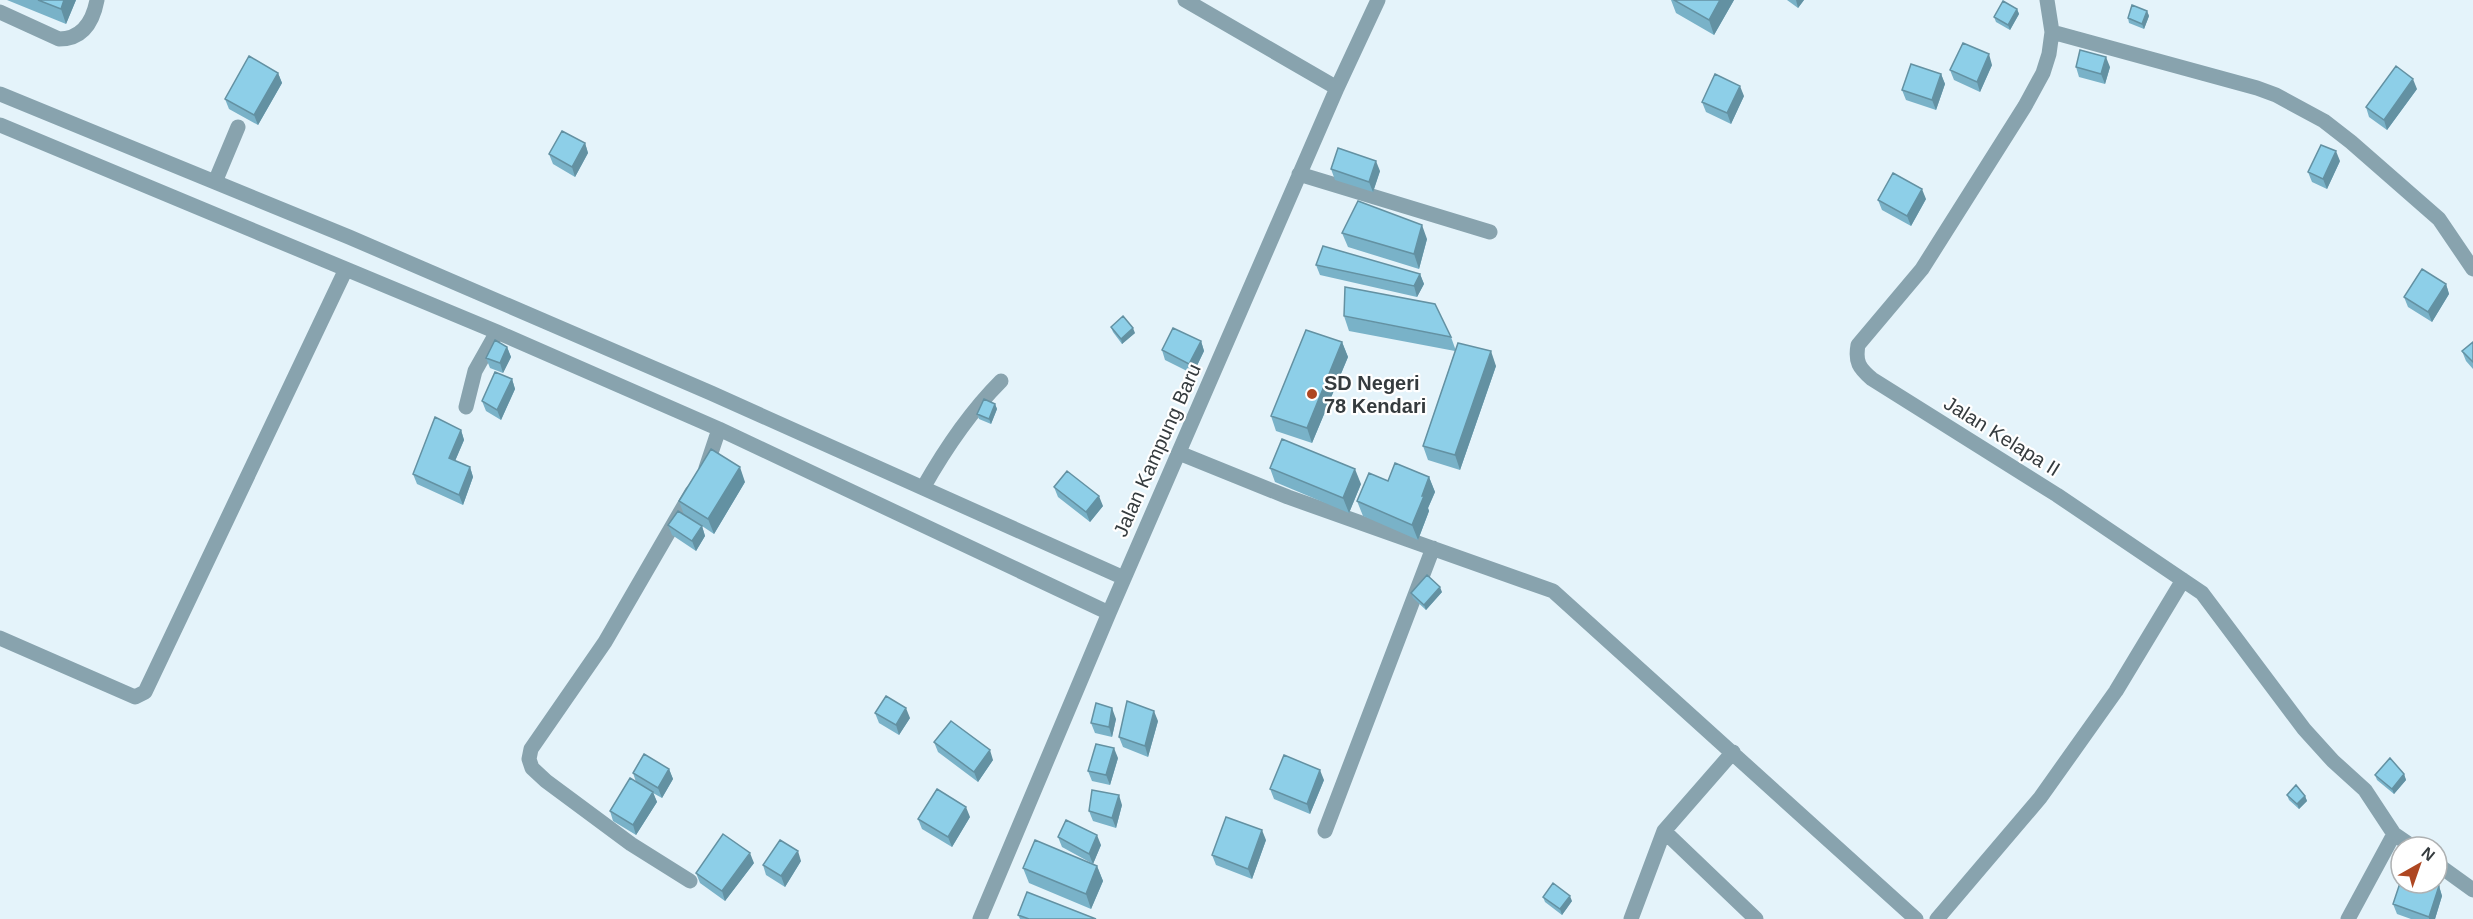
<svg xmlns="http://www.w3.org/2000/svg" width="2473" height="919" viewBox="0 0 2473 919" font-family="Helvetica,sans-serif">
<rect width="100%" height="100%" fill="#e4f3fa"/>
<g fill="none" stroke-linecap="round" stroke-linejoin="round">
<path stroke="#88a3ae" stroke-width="15" d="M1185 0 1337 88
M2047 0 2052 32 2049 54 2043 73 2025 106 1922 269 1858 345C1855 362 1859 368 1872 379L2057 495 2202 593 2304 729 2333 761 2365 790 2394 834 2413 847
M0 12 59 39C83 39 93 21 97 0
M2052 32 2257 88 2276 95 2324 121 2351 142 2439 219 2473 269
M0 94 349 237 711 393 1124 578
M0 125 497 332 719 429 1109 613
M1299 174 1490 232
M215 182 238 127
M466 407 475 371 497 332
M1179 453 1288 497 1553 591 1916 919
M706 468 719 429
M923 488C945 449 969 413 1001 381
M0 638 135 697 145 692 346 269
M1325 831 1433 548
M1664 831 1756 919
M2437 864 2473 890
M690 881 631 844 546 781 532 768 529 759 531 749 605 642 692 492
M980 919 1109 613 1337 88 1378 0
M1631 919 1664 831 1733 752
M1937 919 2040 798 2116 691 2183 580
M2348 919 2394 834"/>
</g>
<path fill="#79b2c8" d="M7 0H76L66 24Z
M1671 0H1734L1714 35 1676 13Z
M1787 0H1804L1798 8Z
M2017 9 2019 14 2010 30 1996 22 1994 17Z
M2147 11 2149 16 2144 29 2129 23 2128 18Z
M1992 65 1980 92 1954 80 1950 70Z
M2076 67H2110L2105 84 2079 77Z
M278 73 282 83 258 125 229 109 225 99Z
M1941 74 1945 84 1936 110 1906 100 1902 90Z
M2417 89 2387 130 2369 117 2366 107Z
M1744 96 1731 124 1706 112 1702 102Z
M585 143 588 153 575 177 553 164 549 154Z
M2340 161 2327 189 2312 182 2308 172Z
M1331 169 1380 171 1373 192 1335 180Z
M1926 199 1911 226 1882 210 1878 200Z
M1342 233 1427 239 1419 269 1348 247Z
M1316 265 1420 274 1424 284 1417 297 1320 275Z
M2446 284 2449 294 2432 322 2408 307 2404 297Z
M1344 316 1451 337 1456 351 1496 366 1460 470 1428 460 1423 446 1455 351 1349 331Z
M1111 327 1135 333 1122 344 1113 332Z
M1201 341 1204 351 1193 374 1165 360 1162 350Z
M1342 342 1348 357 1312 443 1276 431 1271 416Z
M2473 342V369L2466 361 2462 351Z
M507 347 511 357 503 373 490 368 486 358Z
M512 379 515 389 501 420 486 411 482 401Z
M995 404 997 409 991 424 979 419 977 414Z
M461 430 464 440 455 461 470 467 473 477 463 505 417 484 413 474Z
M1270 468 1361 484 1349 513 1275 482Z
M1429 477 1435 492 1428 508 1429 511 1418 540 1363 516 1357 501 1388 481Z
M745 482 714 534 702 526 705 536 696 551 672 535 668 525 684 515 679 501Z
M1054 487 1103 506 1090 522 1058 497Z
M1442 592 1426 610 1413 598 1411 593Z
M875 713 910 718 899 735 879 723Z
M1116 719 1112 737 1095 733 1091 723Z
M1158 721 1148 757 1123 747 1119 737Z
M934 742 993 760 978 782 938 752Z
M1118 758 1110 785 1092 781 1088 771Z
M669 769 673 779 662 798 653 793 657 802 636 835 613 821 610 811 636 782 633 773Z
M2404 774 2406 780 2394 794 2377 780 2375 775Z
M1324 780 1310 814 1274 799 1270 789Z
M2287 795 2305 796 2307 801 2299 809 2289 800Z
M1122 805 1116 828 1093 821 1089 811Z
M970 817 952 847 922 829 918 819Z
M1058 837 1101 845 1093 864 1062 847Z
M1266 840 1252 879 1216 865 1212 855Z
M801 861 785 887 766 875 763 865Z
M754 863 725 901 700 883 696 873Z
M1097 866 1103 881 1091 909 1029 883 1023 868Z
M2439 886 2442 896 2435 919H2411L2397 914 2393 904Z
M1543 897 1572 901 1562 915 1545 902Z
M1018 915 1096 919H1020Z"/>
<path fill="#6391a2" d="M64 0H76L66 24 61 9Z
M1720 0H1734L1714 35 1709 20Z
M1796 0H1804L1798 8Z
M2017 9 2019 14 2010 30 2008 25Z
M2147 11 2149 16 2144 29 2142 24Z
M1989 54 1992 65 1980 92 1977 82Z
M2106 57 2110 67 2105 84 2101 74Z
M278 73 282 83 258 125 254 115Z
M1941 74 1945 84 1936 110 1932 100Z
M2413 79 2417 89 2387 130 2384 120Z
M1740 86 1744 96 1731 124 1727 113Z
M585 143 588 153 575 177 572 167Z
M2336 151 2340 161 2327 189 2323 179Z
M1376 161 1380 171 1373 192 1369 182Z
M1922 189 1926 199 1911 226 1907 216Z
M1422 225 1427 239 1419 269 1414 254Z
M1420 274 1424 284 1417 297 1414 286Z
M2446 284 2449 294 2432 322 2428 312Z
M1133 328 1135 333 1122 344 1121 339Z
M1201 341 1204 351 1193 374 1189 364Z
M1342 342 1348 357 1312 443 1307 428Z
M507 347 511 357 503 373 500 363Z
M1491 351 1496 366 1460 470 1455 455Z
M512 379 515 389 501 420 497 410Z
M995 404 997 409 991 424 989 419Z
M461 430 464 440 452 468 449 458Z
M470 467 473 477 463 505 459 495Z
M740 467 745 482 714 534 708 519Z
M1355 469 1361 484 1349 513 1343 498Z
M1429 477 1435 492 1428 508 1429 511 1418 540 1412 525 1422 496Z
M1099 496 1103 506 1090 522 1086 512Z
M702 526 705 536 696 551 692 541Z
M1440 587 1442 592 1426 610 1424 605Z
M906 708 910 718 899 735 896 725Z
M1112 708 1116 719 1112 737 1109 727Z
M1154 711 1158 721 1148 757 1145 746Z
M1114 748 1118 758 1110 785 1106 775Z
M990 750 993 760 978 782 974 772Z
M669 769 673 779 662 798 658 788Z
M1320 770 1324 780 1310 814 1307 804Z
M2404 774 2406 780 2394 794 2392 789Z
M653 792 657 802 636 835 633 825Z
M1119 795 1122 805 1116 828 1112 818Z
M2305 796 2307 801 2299 809 2297 804Z
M966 807 970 817 952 847 948 837Z
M1262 830 1266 840 1252 879 1248 869Z
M1097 835 1101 845 1093 864 1089 854Z
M798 851 801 861 785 887 781 876Z
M750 853 754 863 725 901 722 891Z
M1097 866 1103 881 1091 909 1086 894Z
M2439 886 2442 896 2435 919H2429V917Z
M1570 896 1572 901 1562 915 1560 909Z"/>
<path fill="#8dcfe8" stroke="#6391a2" stroke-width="1.5" d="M38 0H64L61 9Z
M1674 0H1720L1709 20Z
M2003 1 2017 9 2008 25 1994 17Z
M2132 5 2147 11 2142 24 2128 18Z
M1963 43 1989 54 1977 82 1950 70Z
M2080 50 2106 57 2101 74 2076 67Z
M249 56 278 73 254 115 225 99Z
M1911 64 1941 74 1932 100 1902 90Z
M2396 66 2413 79 2384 120 2366 107Z
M1715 74 1740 86 1727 113 1702 102Z
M562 131 585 143 572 167 549 154Z
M2321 145 2336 151 2323 179 2308 172Z
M1338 148 1376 161 1369 182 1331 169Z
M1893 173 1922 189 1907 216 1878 200Z
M1358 201 1422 225 1414 254 1342 233Z
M1323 246 1420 274 1414 286 1316 265Z
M2422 269 2446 284 2428 312 2404 297Z
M1345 287 1435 304 1451 337 1344 316Z
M1123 316 1133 328 1121 339 1111 327Z
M1173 328 1201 341 1189 364 1162 350Z
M1306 330 1342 342 1307 428 1271 416Z
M495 340 507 347 500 363 486 358Z
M2473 342V362L2462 351Z
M1458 343 1491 351 1455 455 1423 446Z
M495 372 512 379 497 410 482 401Z
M984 399 995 404 989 419 977 414Z
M435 417 461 430 449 458 470 467 459 495 413 474Z
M1282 439 1355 469 1343 498 1270 468Z
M711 449 740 467 708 519 679 501Z
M1395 463 1429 477 1422 496H1424L1412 525 1357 501 1369 473 1388 481Z
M1067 471 1099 496 1086 512 1054 487Z
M678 511 702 526 692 541 668 525Z
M1427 575 1440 587 1424 605 1411 593Z
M886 696 906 708 896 725 875 713Z
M1127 701 1154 711 1145 746 1119 737Z
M1096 703 1112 708 1109 727 1091 723Z
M951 721 990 750 974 772 934 742Z
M1096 744 1114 748 1106 775 1088 771Z
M644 754 669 769 658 788 633 773Z
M1284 755 1320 770 1307 804 1270 789Z
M2390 758 2404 774 2392 789 2375 775Z
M630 778 653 792 633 825 610 811Z
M2296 785 2305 796 2297 804 2287 795Z
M937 789 966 807 948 837 918 819Z
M1092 790 1119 795 1112 818 1089 811Z
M1226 817 1262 830 1248 869 1212 855Z
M1066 820 1097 835 1089 854 1058 837Z
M723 834 750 853 722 891 696 873Z
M780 840 798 851 781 876 763 865Z
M1035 840 1097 866 1086 894 1023 868Z
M2401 880V883H2432L2439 886 2429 917 2393 904Z
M1553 883 1570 896 1560 909 1543 897Z
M1027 892 1096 919H1029L1018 915Z"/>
<circle fill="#ae4722" stroke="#fff" stroke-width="2" cx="1312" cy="394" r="6"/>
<g text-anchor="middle" stroke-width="4.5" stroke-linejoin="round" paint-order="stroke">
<g font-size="20" font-weight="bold" fill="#353b3e" stroke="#fff" text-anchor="start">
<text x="1324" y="390">SD Negeri<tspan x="1324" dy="23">78 Kendari</tspan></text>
</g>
<g font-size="20" fill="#353b3e" stroke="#fff">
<text transform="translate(2002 436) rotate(32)" y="7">Jalan Kelapa II</text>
<text transform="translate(1157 450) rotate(-66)" y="7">Jalan Kampung Baru</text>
</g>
</g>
<g transform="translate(2419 865) rotate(40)"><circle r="28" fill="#ffffff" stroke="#aeb1b2" stroke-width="1.5"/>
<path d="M0-4.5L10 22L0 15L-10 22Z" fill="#ae4722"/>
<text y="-9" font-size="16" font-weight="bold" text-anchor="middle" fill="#353b3e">N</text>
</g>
</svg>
